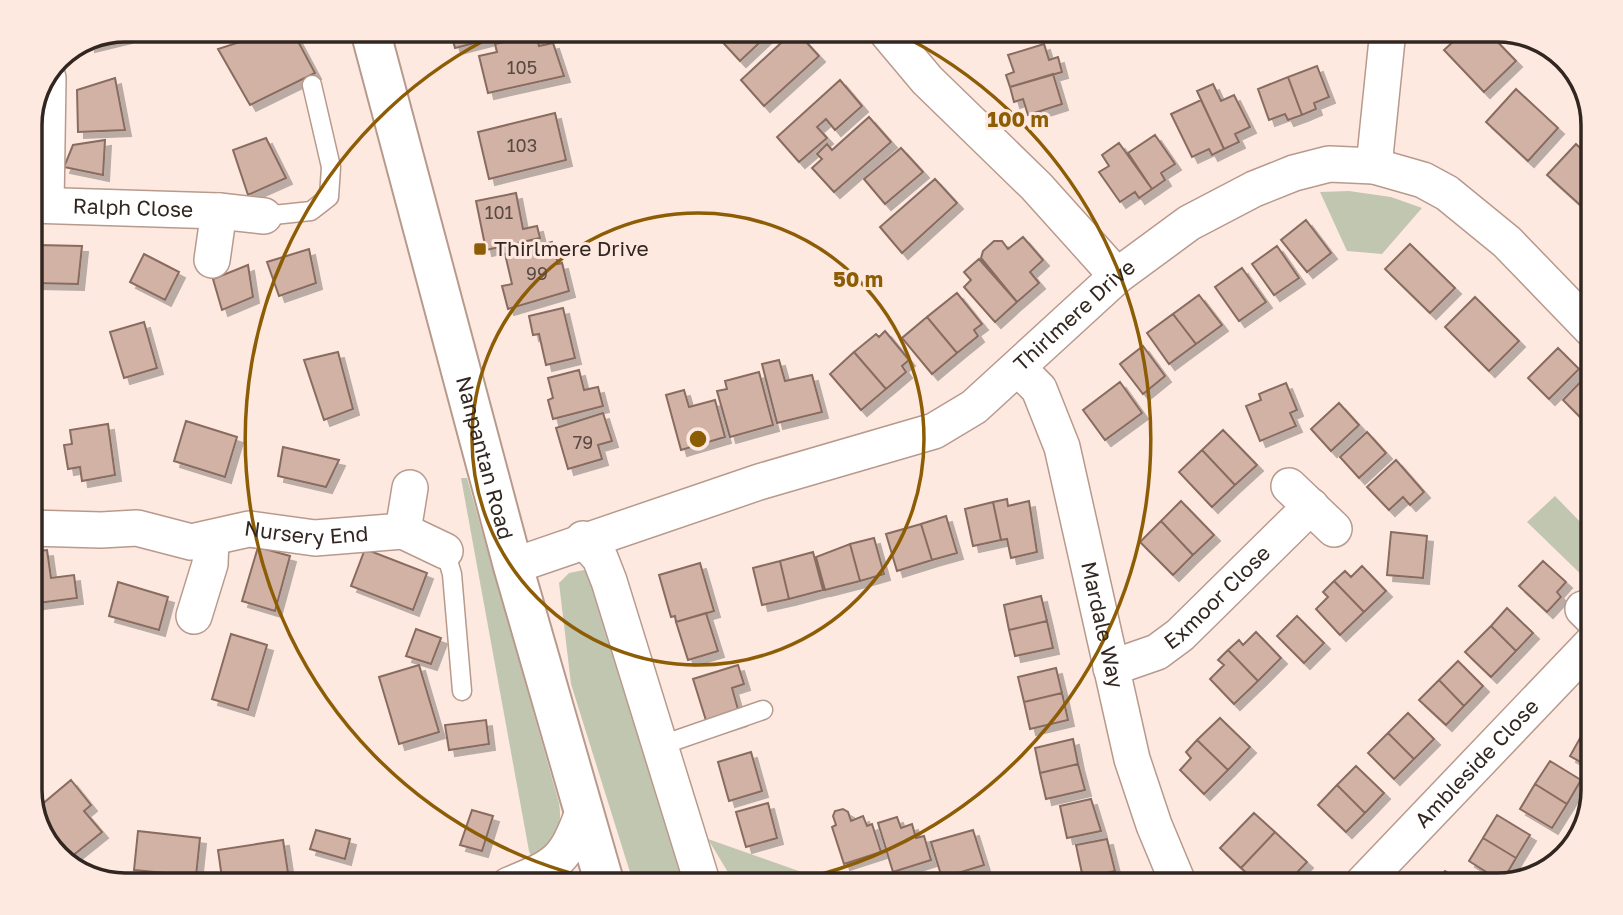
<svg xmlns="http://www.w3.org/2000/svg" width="1623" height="915" viewBox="0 0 1623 915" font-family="'Golos Text',sans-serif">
<defs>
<filter id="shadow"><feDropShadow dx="6" dy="6" stdDeviation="0" flood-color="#0004"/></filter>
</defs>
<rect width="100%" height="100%" fill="#fee9e1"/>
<path fill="#c1c6b1" d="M1349 191 1391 197 1422 208 1382 254 1347 251 1320 192Z
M461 478H467L559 803C563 824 556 853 531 856L529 851Z
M1555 496 1593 535V586L1527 522Z
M584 570 595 579 684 868 675 885H634L571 684 559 583 569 573Z
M708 839 838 885H740L729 874Z"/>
<path fill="#d1b2a5" stroke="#896c60" stroke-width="2" filter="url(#shadow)" d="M124 30 126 37 89 46V45Z
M277 30H292L315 73 250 105 218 49Z
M450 30H517L518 32 455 48Z
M721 30H773L740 61 716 35Z
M795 30 819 56 764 106 741 80Z
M1466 30H1486L1516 61 1484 92 1444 50Z
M536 35 539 46 553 43 564 76 488 93 479 56 497 52 495 44Z
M1044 44 1049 60 1058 57 1062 72 1010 87 1006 75 1014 72 1008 55Z
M1317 66 1329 97 1314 103 1316 109 1302 115 1288 77Z
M1053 74 1062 104 1028 115 1023 99 1014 102 1010 87Z
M1288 77 1302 115 1288 120 1285 114 1269 120 1258 89Z
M115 78 125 130 78 132 77 90Z
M840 80 862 106 835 130 826 119 817 127 827 138 799 162 777 137Z
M1213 84 1221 101 1234 95 1250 127 1235 134 1239 142 1224 149 1197 91Z
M1516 89 1558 128 1528 161 1486 122Z
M1201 100 1224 149 1212 155 1209 149 1192 157 1171 114Z
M555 113 566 160 489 179 478 132Z
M869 117 891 142 834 192 812 168 822 159 817 154 827 144 832 150Z
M1155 135 1175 164 1161 173 1165 180 1152 189 1128 153Z
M266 138 286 178 248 195 233 150Z
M105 140 103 175 64 167 73 145Z
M1119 143 1152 189 1139 198 1135 192 1120 202 1099 172 1109 166 1102 155Z
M1576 144 1593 160V210L1590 214 1547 175Z
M901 148 923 172 885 204 864 179Z
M935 179 957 203 902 253 880 227Z
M516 193 523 229 537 226 540 238 486 250 476 201Z
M1306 220 1331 253 1307 272 1281 240Z
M1023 237 1043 260 1030 272 1039 283 1017 302 981 258 983 251 994 241H1002L1008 249Z
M552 242 558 264 562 263 569 291 508 309 502 286 512 284 505 254Z
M1410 244 1455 288 1430 313 1385 269Z
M38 245 82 246 78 284 34 283Z
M1277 246 1299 278 1274 295 1252 264Z
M309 249 316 283 279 296 267 262Z
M144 254 179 272 165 300 130 282Z
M979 259 1017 302 995 322 964 287 971 280 964 272Z
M248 265 253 297 222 310 213 279Z
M1242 268 1266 302 1239 321 1215 287Z
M957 293 982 324 974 330 978 336 957 353 927 317Z
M1199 295 1222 325 1196 344 1173 314Z
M1475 297 1519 341 1489 371 1445 327Z
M563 308 575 358 546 365 539 334 533 335 529 316Z
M1173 314 1196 344 1169 364 1147 333Z
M927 317 957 353 932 374 902 338Z
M144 322 157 368 124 378 110 332Z
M885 331 909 360 902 366 906 372 886 389 854 352 876 334 879 337Z
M1143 346 1165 376 1143 394 1120 364Z
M1558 348 1579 369 1549 399 1528 378Z
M338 352 353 409 324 420 304 360Z
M854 352 886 389 861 410 830 374Z
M779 360 785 381 812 375 822 412 777 423 762 364Z
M1593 369V420L1588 425 1563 400Z
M579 370 584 390 598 387 603 406 553 419 548 400 553 398 548 378Z
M759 372 773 425 730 437 717 391 727 389 725 381Z
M1120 382 1142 413 1105 440 1083 410Z
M1286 383 1297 410 1290 413 1296 426 1260 441 1246 406 1261 400 1259 394Z
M684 390 689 407 715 400 725 437 681 450 666 395Z
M1339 403 1359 425 1331 451 1311 429Z
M603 413 612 441 598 445 602 459 568 469 556 428Z
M186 421 237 437 225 477 174 461Z
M108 424 115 475 82 481 80 467 68 469 64 445 72 444 70 430Z
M1223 430 1257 465 1235 485 1202 450Z
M1367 432 1386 453 1359 478 1340 457Z
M283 447 339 460 326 487 278 476Z
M1202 450 1235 485 1212 507 1179 472Z
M1396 460 1424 492 1410 505 1403 497 1389 510 1367 487Z
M1007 499 1008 506 1029 501 1037 552 1011 558 1007 539 1001 540 993 502Z
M1181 501 1214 535 1193 555 1161 521Z
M993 502 1001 540 973 546 965 509Z
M946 516 957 553 932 560 921 524Z
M1161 521 1193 555 1173 575 1140 542Z
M921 524 932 560 897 571 886 534Z
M1391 532 1427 536 1423 578 1387 575Z
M874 538 884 574 860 581 850 544Z
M850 544 860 581 825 590 816 557Z
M258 547 290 556 275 611 242 601Z
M365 549 427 573 413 610 351 586Z
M47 550 51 578 74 575 77 598 30 604V552Z
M813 552 823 590 789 599 780 561Z
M780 561 789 599 762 605 753 568Z
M1543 561 1566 582 1557 592 1561 597 1547 612 1519 586Z
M700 563 714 611 676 622 675 616 671 617 659 575Z
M1362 566 1386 591 1364 612 1334 581 1345 571 1351 577Z
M1334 581 1364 612 1340 635 1316 609 1328 597 1323 592Z
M118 582 168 597 159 630 109 616Z
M1041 596 1047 621 1009 630 1004 605Z
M1507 608 1533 633 1516 651 1491 626Z
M706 613 718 651 688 660 676 622Z
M1297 616 1324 643 1304 663 1277 636Z
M1047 621 1053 648 1015 656 1009 630Z
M1491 626 1516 651 1491 677 1465 652Z
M416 629 441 638 431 664 406 656Z
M1256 632 1281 658 1258 681 1228 650 1239 640 1243 645Z
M231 634 267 645 248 710 212 699Z
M1228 650 1258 681 1234 704 1210 679 1224 665 1218 660Z
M1458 661 1483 686 1464 706 1439 680Z
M419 665 439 732 399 744 379 677Z
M738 665 744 684 732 688 741 720 709 730 693 679Z
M1056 668 1062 693 1024 702 1018 677Z
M1439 680 1464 706 1446 725 1419 700Z
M1062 693 1068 720 1030 729 1024 702Z
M1408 713 1434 739 1414 759 1388 733Z
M1593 716V736L1584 731Z
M1220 718 1250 747 1228 770 1197 740Z
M486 720 489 744 449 750 445 725Z
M1584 731 1593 736V769L1570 756Z
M1388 733 1414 759 1394 779 1368 753Z
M1073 739 1078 764 1040 773 1035 748Z
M1197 740 1228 770 1204 794 1180 770 1191 758 1186 752Z
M751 752 762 791 729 801 718 762Z
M1550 761 1581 780 1567 804 1535 784Z
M1078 764 1085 790 1046 799 1040 773Z
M1356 766 1384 793 1365 813 1337 785Z
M71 780 91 805 84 811 102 832 71 857 34 811Z
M1535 784 1567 804 1552 828 1520 809Z
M1337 785 1365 813 1346 832 1318 805Z
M1091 799 1101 831 1067 838 1060 806Z
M768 803 777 838 746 847 736 812Z
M843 809 848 812 851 821 863 816 867 826 872 824 881 852 844 864 832 827 836 825 833 816 835 811Z
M472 810 493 816 482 851 460 845Z
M1254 813 1275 832 1241 868 1220 848Z
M1497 815 1530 835 1516 858 1483 838Z
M897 817 901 828 912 824 916 838 924 836 931 860 893 872 878 823Z
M316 830 350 839 345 859 310 849Z
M973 830 984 865 942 878 931 842Z
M138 831 200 838 196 876 134 870Z
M1275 832 1307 862 1285 885H1260L1241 868Z
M1483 838 1516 858 1502 882 1469 861Z
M1107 839 1115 871 1083 878 1076 845Z
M283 840 289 879 251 885H223L218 850Z
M1445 871 1469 885H1437Z
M1118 878 1119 885H1087Z"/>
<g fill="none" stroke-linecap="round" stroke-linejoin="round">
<g stroke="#b89a8d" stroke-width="21">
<path id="service" d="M264 216 311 211 329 197 331 167 312 85
M445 551 452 574 462 691
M662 745 763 710"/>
</g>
<g stroke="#b89a8d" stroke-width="38">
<g id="minor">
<path d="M885 30 927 80 1036 186 1117 276"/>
<path d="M1374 166 1388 30"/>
<path id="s1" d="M30 205 219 211 264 216"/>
<path d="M46 205 48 78"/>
<path d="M212 260 219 211"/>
<path id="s2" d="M1019 369 1039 389 1062 447 1132 759 1154 825 1179 885"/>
<path d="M1289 486 1334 529"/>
<path id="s3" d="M30 528 101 530 137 528 191 542 249 529 315 538 403 531 445 551"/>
<path d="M403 531 410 488"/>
<path d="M583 539 600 558 609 581 703 885"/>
<path id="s4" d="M513 566 759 482 934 431 974 407 1117 276 1189 223 1254 189 1294 173 1329 164 1374 166 1423 180 1447 193 1507 242 1593 331"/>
<path d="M1583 609 1593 619"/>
<path d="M194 616 210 564 211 539"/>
<path id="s5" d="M1111 668 1157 652 1180 635 1311 506"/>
<path d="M509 885C558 865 565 861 583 812"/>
<path id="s6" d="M1361 885 1593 642"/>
</g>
</g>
<g stroke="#b89a8d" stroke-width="42">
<g id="tertiary">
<path id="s7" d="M370 30 513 566 605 885"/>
</g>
</g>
<use href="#service" stroke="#fff" stroke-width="18"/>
<use href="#minor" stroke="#fff" stroke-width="35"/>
<use href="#tertiary" stroke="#fff" stroke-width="38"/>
</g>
<g fill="none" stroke="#8d5d06" stroke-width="3.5">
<circle cx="698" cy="439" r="226"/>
<path d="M623 885A452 452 0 0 1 503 31M893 31A452 452 0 0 1 773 885"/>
</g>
<rect fill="#8d5d06" stroke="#fee9e1" stroke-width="2.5" x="473" y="242" width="14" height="14" rx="3.5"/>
<g text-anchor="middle" stroke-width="6" stroke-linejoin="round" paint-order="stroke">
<g font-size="18" fill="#5a4942">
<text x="522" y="74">105</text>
<text x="522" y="152">103</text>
<text x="499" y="219">101</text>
<text x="537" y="280">99</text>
<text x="583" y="449">79</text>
</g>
<g font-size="21" fill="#322621" stroke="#fee9e1">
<text dy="7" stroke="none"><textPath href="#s1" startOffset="103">Ralph Close</textPath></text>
<text dy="7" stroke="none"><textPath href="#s4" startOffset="625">Thirlmere Drive</textPath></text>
<text dy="7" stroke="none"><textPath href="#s7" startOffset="443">Nanpantan Road</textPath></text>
<text dy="7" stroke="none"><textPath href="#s3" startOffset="280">Nursery End</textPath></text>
<text dy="7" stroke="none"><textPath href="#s5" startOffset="130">Exmoor Close</textPath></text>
<text dy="7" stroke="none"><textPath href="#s2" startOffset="273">Mardale Way</textPath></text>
<text dy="7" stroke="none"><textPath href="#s6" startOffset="168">Ambleside Close</textPath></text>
</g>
<g font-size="21" fill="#322621" stroke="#fee9e1" text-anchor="start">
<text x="494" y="256">Thirlmere Drive</text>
</g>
</g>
<path d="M0 0H1623V915H0ZM125 42H1498A83 83 0 0 1 1581 125V790A83 83 0 0 1 1498 873H125A83 83 0 0 1 42 790V125A83 83 0 0 1 125 42Z" fill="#fee9e1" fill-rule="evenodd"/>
<path fill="none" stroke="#322621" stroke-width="3.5" d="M125 42H1498A83 83 0 0 1 1581 125V790A83 83 0 0 1 1498 873H125A83 83 0 0 1 42 790V125A83 83 0 0 1 125 42Z"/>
<circle cx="698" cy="439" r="10" fill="#8d5d06" stroke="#fee9e1" stroke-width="3.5"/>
<g font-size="21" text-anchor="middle" font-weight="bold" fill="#8d5d06" stroke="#fee9e1" stroke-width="6" stroke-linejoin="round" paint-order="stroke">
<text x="1018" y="127">100 m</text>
<text x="858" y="287">50 m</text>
</g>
</svg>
